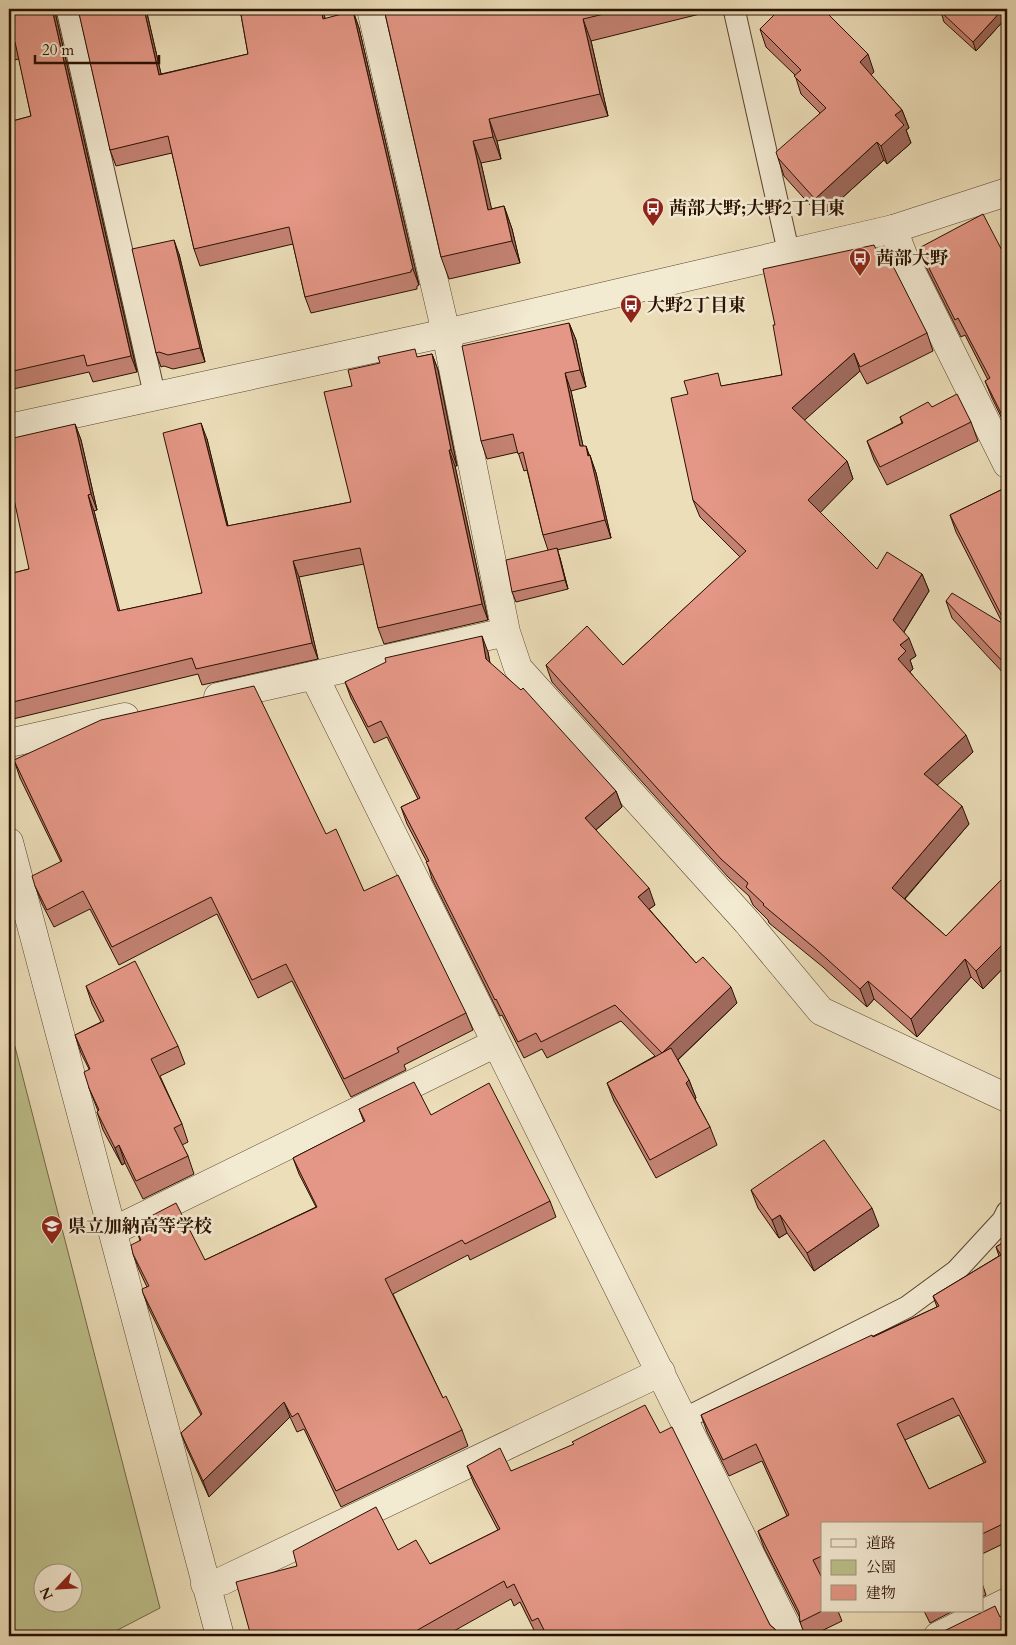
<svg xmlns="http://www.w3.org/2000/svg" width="1016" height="1645" viewBox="0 0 1016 1645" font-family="Cardo,'Noto Serif JP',serif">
<rect width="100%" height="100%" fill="#ecdeb9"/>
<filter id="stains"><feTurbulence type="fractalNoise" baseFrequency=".004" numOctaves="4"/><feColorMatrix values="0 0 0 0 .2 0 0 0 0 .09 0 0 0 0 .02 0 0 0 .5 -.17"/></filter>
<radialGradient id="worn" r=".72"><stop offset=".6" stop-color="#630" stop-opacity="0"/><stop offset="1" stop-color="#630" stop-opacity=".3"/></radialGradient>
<path fill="#bdc08b" stroke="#736846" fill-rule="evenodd" d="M13 1039 160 1608 106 1636H9V1040ZM42 1572H72V1602H42Z"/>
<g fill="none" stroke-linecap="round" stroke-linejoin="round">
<g stroke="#5a442f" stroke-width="23">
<path id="service" d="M67 9 155 397
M734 9 789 254
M684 1419 907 1307 956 1271 1003 1220 1007 1212"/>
</g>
<g stroke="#5a442f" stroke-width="29">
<path id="minor" d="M371 9 446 333 506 632 518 668 747 922 821 1011 1007 1098
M893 229 903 255 1007 464
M314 676 791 1636
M218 697 506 632
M9 743 125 717
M9 842 220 1636
M113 1231 496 1043
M205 1584 222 1581 661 1372
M938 1636 1007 1602"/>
</g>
<g stroke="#5a442f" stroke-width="29">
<path id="tertiary" d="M9 428 446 333 893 229 1007 192"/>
</g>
<use href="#service" stroke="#f3ead2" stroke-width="21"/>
<use href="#minor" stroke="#f3ead2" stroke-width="28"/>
<use href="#tertiary" stroke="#f3ead2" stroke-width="28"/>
</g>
<path fill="#c48273" stroke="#291001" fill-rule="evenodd" d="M9 9H55V12L137 372 93 382 89 372 9 390V122L31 116 19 59 9 61Z
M146 9 161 74 248 54 240 9H323L325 19 353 11 359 28 419 285 417 286V289L311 313 305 297 293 244 200 266 194 249 172 153 116 166 110 150Z
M384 9H715L716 10 591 41 608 116 497 141 501 159 481 163 491 209 504 206 512 229 520 263 449 279 441 257Z
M1007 9V17L976 51 944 22 941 12Z
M760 29 874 72 871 75 902 110 909 128 906 130 911 143 887 164 884 160 821 217 784 176 778 158 820 113 801 94 795 75 766 47Z
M919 248 1007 260V429L992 398 985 381 988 380 965 335 961 337 925 265Z
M179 254 205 362 173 369 164 366 161 367 156 353Z
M884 266 927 333 933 351 867 384 860 371 804 420 847 461 853 479 820 512 877 569 922 574 929 591 904 632 916 656 910 660 913 669 910 672 973 752 937 785 969 824 905 899 946 936 1007 874V964L983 989 971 977 917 1037 874 999 867 1007 823 967 769 923 768 920 753 905 749 896 728 877 552 682 546 665H623L740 557 700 517 693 500 688 394 722 386 782 375 775 325Z
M569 323 576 340 586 387 571 391 583 446 589 455H590L596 473 611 538 557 550 560 558 568 589 516 602 512 592 548 550 543 535 527 470 524 471 518 452 487 459 481 441Z
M432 354 438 370 457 466H455L488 620 384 644 378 628 364 564 299 577 318 659 202 685 198 674 9 720V574L29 569 75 424 81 440 97 510 94 511 119 611 202 593 207 439 228 526 351 502 352 386 418 357Z
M9 390 12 403H9Z
M932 407 971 422 978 441 887 485 874 460 867 441 902 423 900 417Z
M1007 487V677L952 618 946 601 1003 624 956 532 950 515Z
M488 652 490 663 616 791 622 807 596 830 655 905 649 909 696 963 737 1003 678 1060 689 1080 696 1098 695 1099 710 1127 717 1145 656 1178 614 1101 607 1083 655 1056 621 1021 547 1058 542 1049 524 1058 502 1015 500 1016 432 879 427 862 407 824 401 807 418 799 387 737 374 743 351 698 345 682Z
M14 760 326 834 364 891 466 1013 473 1030 404 1065 406 1070 351 1097 292 981 258 998 217 914 119 965 90 909 54 927 42 904 35 886 61 862 20 778Z
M86 986 178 1046 185 1064 160 1076 182 1124 188 1142 182 1145 188 1156 194 1174 143 1199 125 1163 122 1165 103 1130 97 1112 98 1111 89 1088V1069L81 1053 75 1035 101 1022 92 1004Z
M359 1109 431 1115 550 1201 556 1217 470 1260 468 1255 393 1294 443 1398 462 1430 468 1446 341 1507 304 1429 297 1432 290 1417 209 1497 187 1449 181 1433 201 1415 149 1309 143 1293 147 1287 139 1270 133 1254 140 1240 134 1225 205 1260 316 1207 299 1174 293 1158 364 1122Z
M751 1190 879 1226 814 1271 787 1233 779 1238 758 1208Z
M1007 1240V1542L982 1554V1524H822V1575L821 1576 822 1611H838L842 1621 811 1636H805L800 1622V1618L764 1548 758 1531 787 1516 762 1461 729 1476 707 1432 701 1415 937 1307 933 1296 999 1256 996 1247ZM959 1415 984 1463 929 1489 905 1440Z
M660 1433 770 1625 777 1631 779 1636H537L520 1602 514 1606 511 1599 445 1636H251L398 1550 430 1564 498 1530 474 1484 467 1466 511 1471Z
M982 1583 986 1595 982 1597Z
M924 1611H953L930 1623Z"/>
<path fill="#a06a5e" stroke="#291001" d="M52 9H55V12L137 372 131 356Z
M144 9H146L165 91 159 75Z
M321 9H323L329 36 323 19Z
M1003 9H1007V17L976 51 973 42Z
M353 11 359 28 419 285 413 269Z
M583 19 591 41 608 116 600 94Z
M868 54 874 72 866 80 860 62Z
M902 110 909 128 906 130 911 143 887 164 881 146 895 115Z
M489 119 497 141 501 159 493 137Z
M473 141 481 163 497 232 488 210Z
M877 142 884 160 821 217 815 199Z
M504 206 512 229 520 263 512 241Z
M174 240 179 254 205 362 200 348Z
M569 323 576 340 586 387 580 370Z
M854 353 860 371 798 426 792 408Z
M432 354 438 370 457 466 451 450Z
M565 373 571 391 587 464 580 446Z
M201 423 207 439 232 542 227 526Z
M75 424 81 440 97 510 91 494Z
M586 446 596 473 611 538 605 520Z
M449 450 455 466 488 620 482 604Z
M847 461 853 479 815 518 808 500Z
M88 495 94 511 124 627 118 611Z
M557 548 560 558 568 589 565 580Z
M293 561 299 577 318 659 312 643Z
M922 574 929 591 900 638 893 620Z
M482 636 488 652 492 675 486 659Z
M909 638 916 656 910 660 913 669 904 677 898 659 900 645Z
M966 735 973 752 930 792 924 774Z
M616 791 622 807 591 834 585 818Z
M962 806 969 824 899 905 892 888Z
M649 888 655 905 644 913 638 897Z
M1007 940V964L983 989 976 971Z
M965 959 971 977 917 1037 911 1019Z
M868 981 874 999 867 1007 860 989Z
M731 987 737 1003 668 1069 662 1053Z
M689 1080 696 1098 693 1101 686 1083Z
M119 1145 125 1163 122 1165 115 1148Z
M872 1208 879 1226 814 1271 807 1253Z
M780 1215 787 1233 779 1238 772 1220Z
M284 1402 290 1417 209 1497 203 1481Z"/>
<path fill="#e49786" stroke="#291001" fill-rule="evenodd" d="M9 9H52L131 356 87 366 84 355 9 372V122L31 116 15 42 9 43Z
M78 9H144L159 75 248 54 240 9H321L323 19 353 11 413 269 411 270V272L305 297 289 227 194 249 168 136 110 150Z
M384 9H625L583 19 600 94 489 119 493 137 473 141 488 210 504 206 512 241 441 257Z
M780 9H823L868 54 860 62 902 110 895 115 904 125 881 146 877 142 815 199 778 158 776 152 826 108 794 76 801 70 760 29Z
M944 9H1003L973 42 941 12Z
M983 214 1007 260V425L985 381 990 378 958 318 955 320 919 248Z
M174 240 200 348 168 355 159 352 156 353 132 249Z
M874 245 884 266 891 262 927 333 860 367 854 353 792 408 847 461 808 500 877 569 887 552 922 574 893 620 909 638 900 645 906 651 898 659 966 735 924 774 962 806 892 888 946 936 1007 874V940L976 971 965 959 911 1019 868 981 860 989 817 950 763 905 764 904 746 887 748 883 721 859 546 665 587 626 623 665 746 551 693 500 671 398 688 394 684 381 718 373 721 386 782 375 773 325H775L763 269Z
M569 323 580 370 565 373 580 446H586L588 456 590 455 605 520 543 535 523 452 518 454 513 434 481 441 462 346Z
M415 349 417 357 432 354 451 450H449L482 604 378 628 360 548 293 561 312 643 196 669 192 658 9 703V574L29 569 9 476V439L75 424 91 494 88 495 118 611 202 593 163 433 201 423 227 526 351 502 324 392 352 386 348 370 380 363 378 357Z
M957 394 971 422 880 467 867 441 903 423 900 417 928 402 932 407Z
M1007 487V666L946 601 952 593 1007 626 950 515Z
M557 548 565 580 512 592 506 560Z
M482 636 486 659 521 690 523 688 616 791 585 818 649 888 638 897 696 963 703 957 731 987 662 1053 615 1005 541 1042 536 1033 518 1042 496 999 495 1000 426 862 429 861 401 807 420 798 381 721 368 727 345 682 386 662 385 658Z
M254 686 326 834 336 829 364 891 398 875 466 1013 397 1048 399 1052 344 1079 286 964 252 980 211 897 112 947 83 891 47 910 35 886 32 876 62 861 14 760 101 720Z
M135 961 178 1046 151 1059 182 1124 174 1128 188 1156 136 1181 119 1145 115 1148 97 1112 99 1110 89 1088 84 1072 90 1069 75 1035 104 1021 86 986Z
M671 1048 689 1080 686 1083 710 1127 650 1160 607 1083Z
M414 1082 431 1115 489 1083 550 1201 465 1244 462 1240 385 1279 443 1398 446 1396 462 1430 336 1491 298 1413 292 1417 284 1402 203 1481 181 1433 202 1414 143 1293 142 1289 149 1286 133 1254 131 1245 141 1240 134 1225 176 1203 205 1260 317 1207 293 1158 365 1121 359 1109Z
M824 1140 872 1208 807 1253 780 1215 772 1220 751 1190Z
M1007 1240V1522L982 1534V1524H822V1556L813 1560 822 1578V1611L800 1622 799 1612 758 1531 789 1515 756 1444 723 1460 701 1415 872 1335 873 1337 939 1306 933 1296 1001 1255 996 1247ZM953 1398 986 1462 929 1489 897 1424Z
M645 1405 660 1433 672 1427 770 1625 777 1631 768 1636H547L538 1618 532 1621 514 1584 507 1588 504 1581 407 1636H251L236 1582 297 1566 293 1551 376 1507 398 1550 416 1540 430 1564 500 1529 467 1466 500 1448 511 1471 574 1444 572 1442Z
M995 1606 1000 1617 1007 1613V1636H940L938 1634Z"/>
<defs>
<g id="bus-pin" transform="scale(1.125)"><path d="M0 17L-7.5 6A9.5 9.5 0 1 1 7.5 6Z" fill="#8f2418" stroke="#f3ead2"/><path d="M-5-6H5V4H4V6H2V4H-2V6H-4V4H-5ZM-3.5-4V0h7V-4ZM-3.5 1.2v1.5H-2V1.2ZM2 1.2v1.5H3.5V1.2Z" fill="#fff"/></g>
<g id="school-pin" transform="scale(1.125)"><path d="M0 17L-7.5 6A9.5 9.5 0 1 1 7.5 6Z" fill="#8f2418" stroke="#f3ead2"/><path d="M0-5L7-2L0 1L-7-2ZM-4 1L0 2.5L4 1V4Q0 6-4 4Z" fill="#fff"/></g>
</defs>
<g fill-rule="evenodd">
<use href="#bus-pin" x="653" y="208"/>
<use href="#bus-pin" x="860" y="258"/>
<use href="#bus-pin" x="631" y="305"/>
<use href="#school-pin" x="52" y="1226"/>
</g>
<g text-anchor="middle" stroke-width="5" stroke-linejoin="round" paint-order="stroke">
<g font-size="18" font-weight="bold" fill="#291001" stroke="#f3ead2" text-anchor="start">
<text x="669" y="214">茜部大野;大野2丁目東</text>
<text x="876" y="264">茜部大野</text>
<text x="647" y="311">大野2丁目東</text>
<text x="68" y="1232">県立加納高等学校</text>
</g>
</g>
<rect width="1016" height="1645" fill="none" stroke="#ecdeb9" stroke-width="30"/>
<rect x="10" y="10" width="996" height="1625" fill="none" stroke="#291001" stroke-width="2.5"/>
<rect x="15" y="15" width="986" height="1615" fill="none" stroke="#291001"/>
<rect x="821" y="1522" width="162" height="90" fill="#f3ead2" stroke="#a2937e"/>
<rect x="831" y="1539" width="25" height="8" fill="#f3ead2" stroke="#a2937e"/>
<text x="866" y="1548" font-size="15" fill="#291001">道路</text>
<rect x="831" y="1560" width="25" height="15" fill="#bdc08b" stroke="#a2937e"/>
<text x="866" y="1572" font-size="15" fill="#291001">公園</text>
<rect x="831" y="1585" width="25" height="15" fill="#e49786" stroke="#a2937e"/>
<text x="866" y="1598" font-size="15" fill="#291001">建物</text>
<g transform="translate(58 1588) rotate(245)"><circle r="24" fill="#f3ead2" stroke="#a2937e"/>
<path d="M0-4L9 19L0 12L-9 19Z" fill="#8f2418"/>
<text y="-8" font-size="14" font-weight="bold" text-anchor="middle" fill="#291001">N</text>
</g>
<path d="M35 55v8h124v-8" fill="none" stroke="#291001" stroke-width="2.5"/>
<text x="42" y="55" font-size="15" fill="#291001" stroke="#f3ead2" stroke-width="4" paint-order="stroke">20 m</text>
<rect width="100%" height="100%" filter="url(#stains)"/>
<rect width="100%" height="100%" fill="url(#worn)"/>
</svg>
